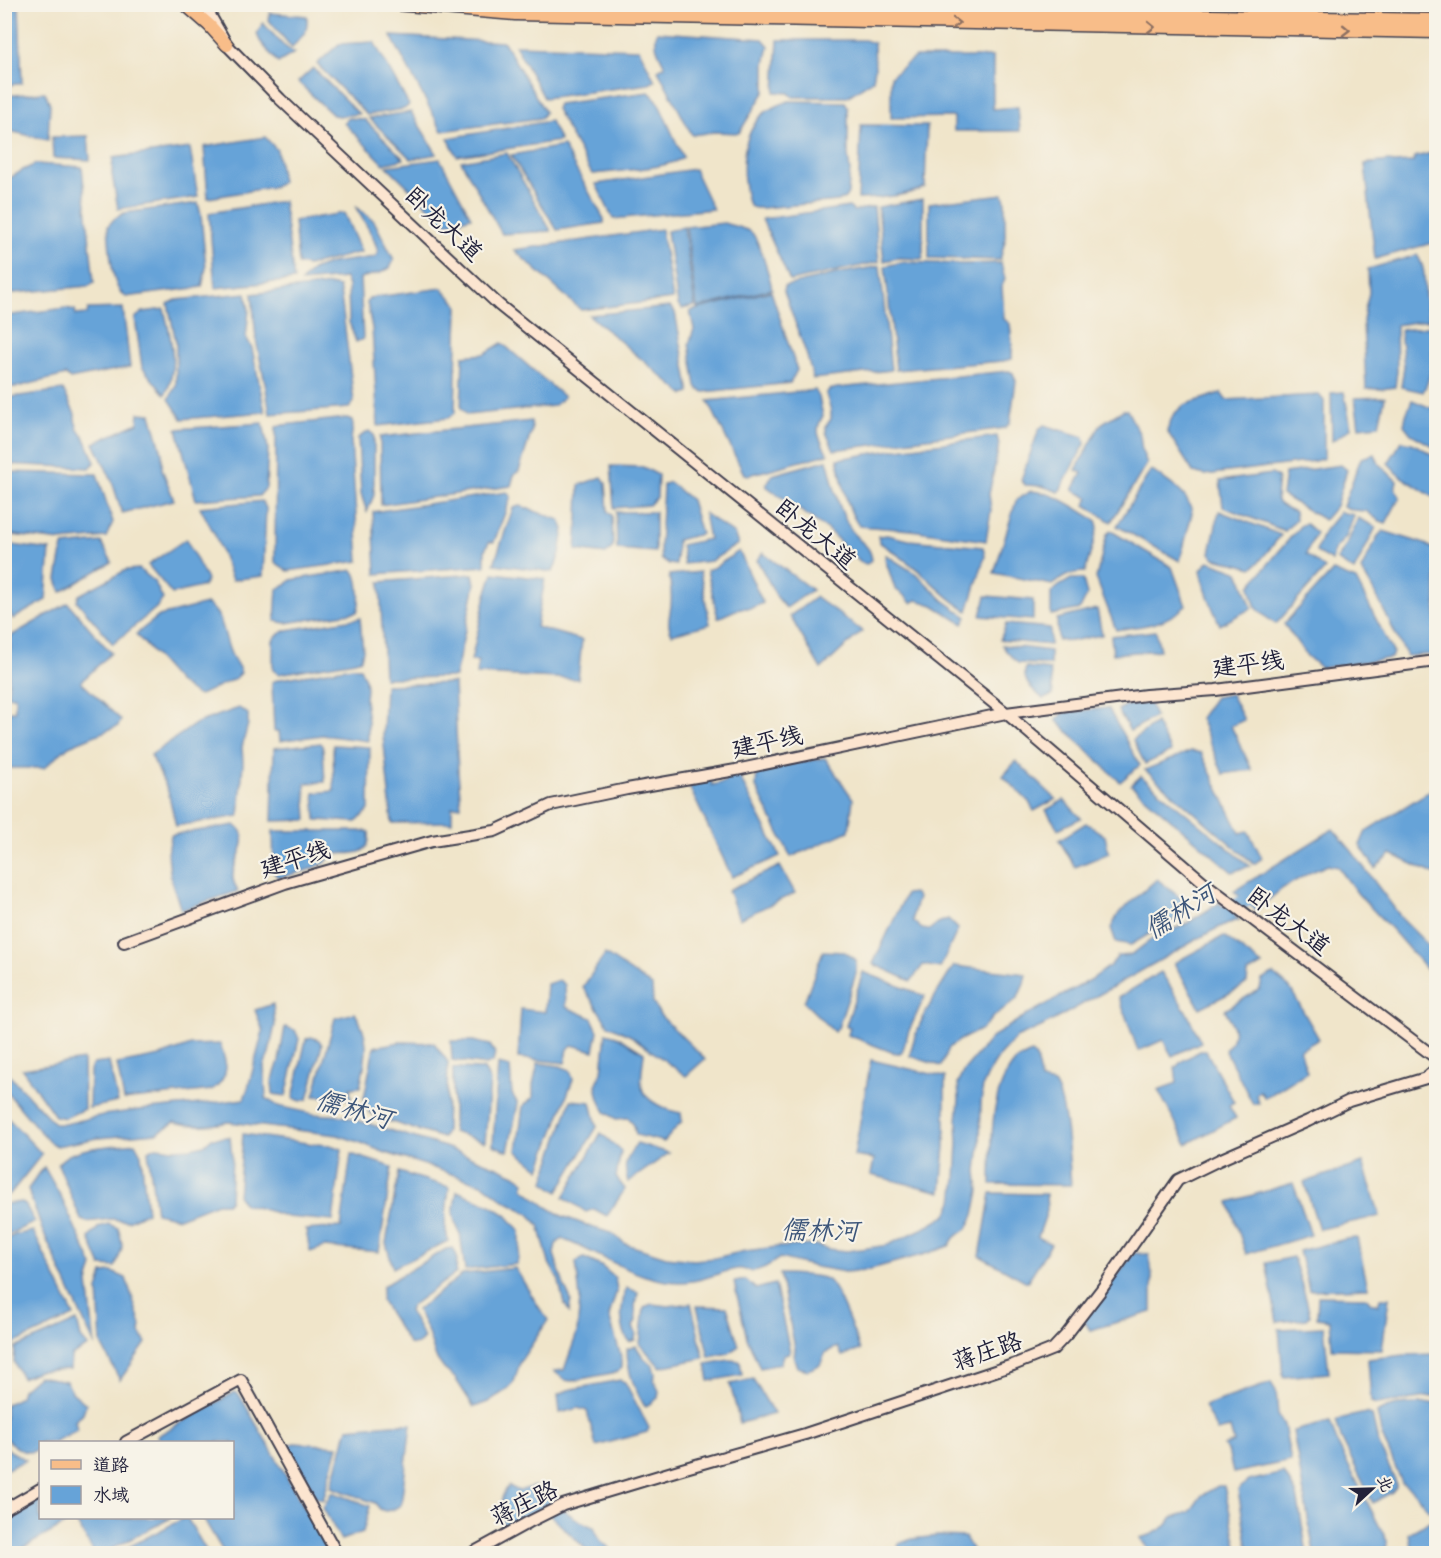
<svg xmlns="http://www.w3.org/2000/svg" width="1441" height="1558" viewBox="0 0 1441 1558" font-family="'Indie Flower','LXGW WenKai TC',sans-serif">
<rect width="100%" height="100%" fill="#f7f3e8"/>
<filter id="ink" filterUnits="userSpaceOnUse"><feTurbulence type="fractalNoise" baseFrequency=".0167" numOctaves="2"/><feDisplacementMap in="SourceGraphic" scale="12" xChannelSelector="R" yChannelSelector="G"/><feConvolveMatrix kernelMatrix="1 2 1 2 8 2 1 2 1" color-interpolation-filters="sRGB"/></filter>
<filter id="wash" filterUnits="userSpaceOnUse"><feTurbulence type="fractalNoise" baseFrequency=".008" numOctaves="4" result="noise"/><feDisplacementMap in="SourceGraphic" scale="24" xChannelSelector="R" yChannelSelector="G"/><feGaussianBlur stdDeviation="1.35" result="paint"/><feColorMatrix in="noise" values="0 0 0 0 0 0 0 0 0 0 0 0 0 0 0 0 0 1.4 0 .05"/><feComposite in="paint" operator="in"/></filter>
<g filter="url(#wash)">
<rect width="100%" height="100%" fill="#f0e5ca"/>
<path fill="#66a3d8" stroke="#44628a" stroke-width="1.5" d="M19 7 22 83 5 86V9Z
M270 13 307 16C308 36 302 34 292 48L268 19Z
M263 23 283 45 294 53 278 63 260 41 257 34Z
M657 32 763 39 769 46 765 64V91L739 133 714 132 692 135 658 70 665 66C659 54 653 45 657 32Z
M391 36 504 42 545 112 541 118 442 131Z
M778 40H865L874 43 875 68 873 80 847 97H793L789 93 775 92Z
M374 42 409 105 404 109 367 115 317 64 339 44Z
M515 45 639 49 655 81 649 84 544 98Z
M915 57H993V109L1018 107 1020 131H954V117L891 118V76Z
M313 68 359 114 339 116 333 115 298 82Z
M45 92 50 104 48 140 5 130V96Z
M649 92 657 100 683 157C673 168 610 172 592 174L556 109 558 104Z
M789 101 845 102 848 107V156L850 170 848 193 845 198 838 201 763 208C759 208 754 209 750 206 746 201 746 193 745 188 741 164 743 136 760 117 767 109 779 105 789 101Z
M411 112 437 154 411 159 369 118Z
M348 118 364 119 404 159 384 164 344 123Z
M550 121 560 141 457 156 448 138Z
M861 125 927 126 925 187C912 195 874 199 858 199Z
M88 136 90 160 53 158 52 137Z
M265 137 277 150 282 182 273 187 208 198 204 147Z
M563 146 604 219V223L557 230 511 155Z
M190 148 198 197 118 209 112 174 113 158Z
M1436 152V242L1375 259 1365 164 1389 161 1393 163 1413 162 1415 157Z
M507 153 551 231 502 234 461 161Z
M440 159 471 217 446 224 387 166Z
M36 164 82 167 94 282 89 286 5 294V181L23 170Z
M694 169 713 209 613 219 596 184Z
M1003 194 1005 200V241L1000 260 929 258V203Z
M923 199V259L898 258 884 261 878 207Z
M283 201 294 280 215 288 209 213Z
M198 203 201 215 206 268 202 287 126 297C124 295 120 293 119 290 111 278 109 242 108 226L114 219 124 213Z
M355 206 374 221 394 260 390 268 380 273 360 278 363 339 356 342 349 322 348 286 345 278 301 282 312 270 331 263 375 257 378 253C375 236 363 221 355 206Z
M849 207 854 211 874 207 879 262 790 281 762 219Z
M344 213 361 252 308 266 298 264 294 221Z
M724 223C732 226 746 228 752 233 759 241 770 277 772 289L697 308 686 227Z
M684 227 695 306 682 309 678 305 667 231Z
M661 229 673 299 581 310 514 250Z
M1417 255C1426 268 1424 280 1425 295 1426 303 1428 312 1429 320L1396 325 1397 371 1395 387 1381 389H1366L1363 321 1365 309 1369 293 1368 269Z
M903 262 963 264 1001 263 1005 279 1002 286 1004 319 1010 324 1012 343V359L1003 361 896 370 885 266Z
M880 266 891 370 813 379 807 356 784 291 785 286 835 274Z
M329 285 339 287 342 304 354 402 349 408 270 414 265 383 256 340 252 294Z
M442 288 458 305 455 413 448 418 378 426 372 328 367 303 369 298Z
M771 291 797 370 790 383 704 392 699 390 696 386 689 344 694 329 690 311Z
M246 293 249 310 246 337 252 348 265 412 182 419 169 399 176 385V342L168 304 176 300Z
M670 307 675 312 690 393 684 395 589 315Z
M66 308 75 310 76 315 87 314 88 309 123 308 130 367 70 379 66 375 17 387H6L5 316Z
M164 309C171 337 179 369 165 395L142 367 135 318 143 312Z
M1431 326C1433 349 1435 371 1423 392L1401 387 1404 366 1400 330Z
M502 343 564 397 554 406 467 415 461 408 463 356 484 354Z
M1009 371 1013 373 1016 381 1010 423 1005 428 834 450 826 432V426L831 419V411L826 394 829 390 837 388Z
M63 390 75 414V420L78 430 84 436 95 462 90 468 5 464V398Z
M815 390 819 397 823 416C813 431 820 440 828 454L749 475 744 474 708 401Z
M1344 392 1351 428 1332 441 1331 393Z
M1221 393 1226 400 1319 395 1324 401V458L1315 461 1205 475 1193 472 1167 431 1173 415 1184 405Z
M1385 397 1379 425 1359 427 1355 398Z
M1412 400 1436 410V448L1411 434 1404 425 1406 415Z
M1123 410H1127L1140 435 1142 451 1147 464 1111 522 1085 505 1089 498 1073 490 1082 473 1076 470 1101 424Z
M139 413 151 414 162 453V469L174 500 122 513 112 481 94 443 138 423Z
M347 418 352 420 353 426 351 440 359 561 288 571 275 562 276 427 283 425Z
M531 421 532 430 519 471 514 475 511 486 381 505 380 437Z
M263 423 268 448 266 488 259 496 196 500 177 429Z
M1044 425 1084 437 1085 444 1059 492 1042 486 1025 485 1021 480 1039 429Z
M369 431 374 435V495L367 512 361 494 358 438Z
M997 436 999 445 989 494 991 510 986 541 911 530 859 526C846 508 842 481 838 459L898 449Z
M1402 441 1412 443 1436 456V499L1400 476 1388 463Z
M1375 454 1379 464 1397 481 1395 488 1400 497 1386 523 1378 520 1366 511 1352 510 1343 506 1361 458Z
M827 460C835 487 837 510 854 534 862 545 870 544 872 560L867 564 862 563 828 530 766 486 772 475Z
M1341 465 1347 470 1336 506 1324 520 1282 495 1285 473Z
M611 466 643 467 658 475 657 497 649 505 614 508Z
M1151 470C1167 482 1189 492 1192 513L1180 561 1117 526Z
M5 472 97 474 113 522 106 537 61 541 5 534Z
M1272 474 1278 478C1276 502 1271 502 1295 512L1296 519 1285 531 1223 507 1220 481Z
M602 477 606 483 608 512 612 515 613 547 606 554 576 550 578 519 579 485Z
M669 482 691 500 701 534 677 540 676 565 669 564 661 559 660 551 663 485Z
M1031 491C1055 492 1075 508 1096 520L1098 527 1085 572C1071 572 1063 577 1052 585L994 573 1016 501 1022 496Z
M507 492 511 497 494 542H489L485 550V566L376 574 373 512Z
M262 501 266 508 263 576 232 580 215 535 200 507Z
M520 506 560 520 564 529 560 553 553 572 494 564 513 508Z
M1219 511 1281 535 1259 562 1252 568 1215 558 1210 553Z
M616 512H655V552L617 549Z
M1340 512 1354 515 1346 537 1334 550 1332 561 1316 552 1323 533Z
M704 513 734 534 738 544 711 561 684 564 681 545 709 539Z
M1358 518 1376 527 1354 571 1337 560 1348 542Z
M1306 524 1316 533 1306 554 1325 569 1276 624C1271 622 1259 611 1256 607 1253 601 1252 592 1250 586L1301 525Z
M1111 531 1172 567 1186 606C1162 626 1145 625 1116 630L1096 578 1107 534Z
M1383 531 1425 544 1436 550V654L1407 656C1391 628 1379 596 1361 570L1378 536Z
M887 535 909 540 983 547 985 556 968 611C953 603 941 591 928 579 913 565 896 553 879 542L878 536Z
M186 539 207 580 204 586 172 594 148 565Z
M101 542 112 562 61 592 57 579 63 546Z
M5 544 50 550 46 600 13 619 5 603Z
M739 551 763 603 751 608H740L718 618 707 570 715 567Z
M763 553 812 590 786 608 777 597 757 560Z
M886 555 918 575 943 600 967 617 963 624 933 605 917 600 911 603 905 596 895 589 885 559Z
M1209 561 1239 572 1252 608 1220 625C1212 608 1204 589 1201 570Z
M139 569 154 581 163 599 156 608 113 644 77 601 79 595 126 570Z
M353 570C360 577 361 603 357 612L286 623 275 621 277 589 286 585 291 580Z
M1333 571 1356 580 1393 652 1391 658 1321 668 1307 656 1284 624Z
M700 572 710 624 672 634C666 624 670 616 671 605 672 594 671 585 669 575Z
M493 573 545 579 536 627 582 640 578 679 477 674 478 661H471L486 595Z
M473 574 475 584 455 677 384 678 380 582Z
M1071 579H1083L1087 595 1080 609 1051 615V593L1059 586Z
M986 596 1033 600V620L981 616Z
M816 597 862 631 821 669 790 616Z
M68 603 111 653 81 682 121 720 118 726 69 746 44 768H7L9 711H15V696H8L11 636Z
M206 604C225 613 223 639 232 656 235 662 239 666 241 673L236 678 198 696 178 682 136 634 159 616Z
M1097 609 1102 635 1071 641 1058 640 1057 619Z
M360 618 363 650 361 659 355 661 279 674 273 670V641L277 635 287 630Z
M1006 624 1050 628V645L1000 640Z
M1156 631 1160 650 1113 654 1111 636Z
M1002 645 1050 651V665L1018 663 1007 652Z
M352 667 360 668 365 679 366 688 365 700 368 720V741L322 735 280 741 279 731H274L272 682 280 679Z
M1026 667 1050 670 1053 695 1043 699C1033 689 1021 682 1026 667Z
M454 683 458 772 461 806 452 807V822L392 823 383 735 385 685Z
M1231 694 1244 720 1231 726 1252 770 1223 774 1200 718 1215 697Z
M1150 703 1155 717 1130 731 1118 710 1127 705Z
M239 708 248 714V724L242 747 243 763 239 816 176 826 168 791 151 755 197 723Z
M1108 708 1140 765 1120 782 1056 720 1065 712Z
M1156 723 1171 752 1145 764 1133 740Z
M321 743 323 749 325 782 305 783 307 820 272 821 274 748Z
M333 745 370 747 369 810 356 822 316 820 314 793 334 791Z
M1191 751 1201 753 1240 833 1248 831 1262 858 1254 864 1145 770Z
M825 758 853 799 849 831 791 857 756 787 757 769Z
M1016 761 1056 799 1034 811 1029 802 1003 776Z
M738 774 780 856 732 877 688 784 711 778 712 785 725 782 726 776Z
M1141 776 1250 866 1232 872 1131 785Z
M1436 787V875L1391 854 1375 868 1360 845 1366 831Z
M1064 800 1081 818 1058 829 1046 810Z
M1086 823 1105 836 1109 853 1075 867 1059 840Z
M235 825C256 841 231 859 233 878 233 882 236 887 238 891L181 910 171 879 168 854 171 835Z
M1333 829 1351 850 1403 920 1436 953V980L1394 932 1358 894 1338 867 1328 865 1309 873 1283 888 1256 910 1234 891Z
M273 831H365L369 832C372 859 349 852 333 854L325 863 308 870 279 878 274 873Z
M780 866 795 893 739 919 728 890Z
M1157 879 1193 908 1131 945 1116 942 1111 928 1119 913Z
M914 893 918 898 913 914V921L922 929 929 930 938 923 948 919 958 929 940 968 923 965 911 981 873 964 906 894Z
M1219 903 1239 920 1226 924 1210 932 1063 1015 1041 1027 1016 1038 1000 1055 989 1072 983 1085 981 1103 980 1144 977 1171 979 1191 974 1215 967 1229 954 1238 949 1246 925 1254 867 1270 845 1272 816 1267 780 1258C771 1263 762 1271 751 1271 746 1271 742 1268 737 1269 722 1271 708 1279 692 1281 646 1288 603 1254 562 1239L556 1244 554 1254 564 1285 571 1300 569 1312 563 1300 559 1281 549 1263 539 1225 528 1213 504 1200 484 1185 425 1165 383 1152 359 1142 337 1135 228 1122C210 1126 193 1127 175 1122L157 1133 98 1138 57 1146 49 1142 5 1090V1071L55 1124H65L103 1115 139 1110 221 1102 244 1099 248 1088 263 1031 255 1010 273 1004 275 1025 269 1053 264 1066 266 1098 278 1106 314 1114 343 1116 445 1147 497 1167 515 1175 525 1182 523 1188 547 1207 562 1216 594 1228 611 1233 626 1244 666 1257 694 1260 715 1258 745 1251 777 1247 815 1245 828 1249 847 1251 888 1245 930 1225 947 1215 953 1201 956 1179 958 1143 957 1121 959 1099 958 1083 964 1070 991 1038 1020 1019 1092 979 1111 965 1118 956 1131 955 1152 939 1186 924Z
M1224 936 1262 965 1248 973 1247 983 1238 989 1200 1008 1174 963Z
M823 951 845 952 856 960V974L838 1028 834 1032 804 1002Z
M605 954 652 986 653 1003 660 1015 705 1059 686 1076 631 1036 608 1025 583 987Z
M954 966 1026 974 1024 984 1017 999 994 1016 982 1029 960 1040 949 1048 941 1066 910 1056C915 1023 937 994 954 966Z
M863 972 925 996 908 1033 902 1053H894L848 1035 850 1027 846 1026Z
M1161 972 1186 1011 1201 1042 1172 1056 1163 1040 1138 1051 1119 997Z
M1273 974 1290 988 1319 1039 1300 1050 1307 1072 1265 1098 1260 1091 1256 1095 1259 1103 1253 1104 1225 1050C1239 1036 1233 1025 1225 1010L1260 989 1262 980Z
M559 980 565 985 566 1007 592 1018 598 1031 594 1051 572 1045 568 1049 565 1063 518 1058 521 1009 545 1012 547 984Z
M355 1013C372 1041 366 1056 360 1087L350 1088 351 1099 314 1096 335 1018Z
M285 1027 295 1030 299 1039 286 1096 273 1094 272 1082 279 1061Z
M606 1033 617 1036 644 1053C643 1064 640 1077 642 1088 645 1102 669 1111 681 1113L682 1121 664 1142 636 1135 634 1125 628 1118 616 1119 605 1112 599 1099 596 1085 602 1072Z
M311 1037 319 1040 322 1045 308 1099 301 1101 293 1098 306 1039Z
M451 1041H473L490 1045 495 1053 493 1062 486 1065 452 1060Z
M400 1042 434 1043 448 1062 446 1131 443 1138 379 1118 369 1112 364 1098 374 1047Z
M220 1044C227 1064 231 1076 212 1090L124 1100 117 1064 160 1056 191 1045Z
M1200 1051H1206L1234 1102 1229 1106 1236 1118 1187 1144 1158 1090 1177 1083 1175 1068 1182 1061Z
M1031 1053 1036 1057 1041 1081 1054 1084C1067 1102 1069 1161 1071 1185L991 1184C992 1146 988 1093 1015 1062 1019 1058 1026 1056 1031 1053Z
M83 1060 84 1109 65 1118 55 1116 22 1069Z
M871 1060 945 1077V1146L941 1192 871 1175 874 1159 854 1156Z
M109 1062 118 1102 89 1108 90 1070 93 1064Z
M538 1063 560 1066 570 1070 573 1079 540 1169 517 1151 523 1106 533 1098V1085Z
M498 1064 510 1067 512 1094 518 1104 508 1151 493 1145Z
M453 1068 484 1069 490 1081 485 1142 453 1132Z
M571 1100 591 1102 597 1127 558 1192 544 1182 547 1171Z
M4 1114 42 1154 10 1194 5 1195Z
M601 1133 621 1151 616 1177 625 1189 607 1216 594 1209 586 1212 564 1197Z
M243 1134 314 1144 330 1145 342 1149 333 1221 287 1217 273 1212 244 1204 238 1197Z
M230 1137 232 1157 230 1200 227 1203H217L179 1218 156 1213 148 1151 156 1147 174 1149 191 1148 204 1145 212 1138Z
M135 1143 141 1154 147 1212 128 1221 111 1219 87 1222 81 1220 58 1164C70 1146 115 1146 135 1143Z
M637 1143 669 1153 628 1182C622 1164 627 1157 637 1143Z
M351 1154 392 1167 379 1252 324 1247 310 1252 306 1230 341 1227Z
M1363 1163 1380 1216 1319 1229 1304 1182Z
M44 1167 60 1195 93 1266 88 1283 95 1346 41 1227C38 1213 31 1202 28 1189Z
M399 1172 449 1187 445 1224 448 1241 393 1268 386 1243Z
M1293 1183 1311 1235 1246 1254 1229 1202Z
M457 1191 492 1206 506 1215 520 1231V1246L517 1264 465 1270 460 1233 455 1222 453 1213Z
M991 1193 1046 1194 1047 1211 1038 1237 1051 1244 1027 1282 980 1256Z
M22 1202 26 1206 35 1222 5 1236V1204Z
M108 1224 118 1228C124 1246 123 1249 115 1267L101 1266 89 1238 99 1227Z
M33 1231 74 1316 13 1344 5 1328V1240L14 1235Z
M1357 1238 1368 1288 1309 1290 1299 1251 1346 1239Z
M453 1248 457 1256 456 1273 411 1306 409 1311 424 1338C420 1344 416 1346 409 1344L381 1300 383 1286 446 1249Z
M1134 1253 1149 1254 1152 1274V1312L1090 1330 1083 1319Z
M1293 1257C1299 1276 1306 1295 1310 1316L1307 1319 1277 1322 1266 1263Z
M584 1258 601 1266 615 1278 617 1290 609 1316 622 1360V1368L617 1372 571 1381 565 1380 554 1371 564 1370 577 1333 580 1299 576 1262Z
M515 1268 540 1309 548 1320 520 1362 514 1382 508 1389 488 1402 474 1407 455 1378 444 1369 436 1358 427 1330 417 1310 463 1274Z
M112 1272 126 1278 141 1325 140 1332 146 1343 120 1380 101 1344 98 1290 103 1273Z
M780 1274C790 1274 818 1275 826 1279 837 1284 855 1336 860 1350L842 1356 838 1347 826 1352 820 1365 808 1370 797 1367 794 1359 795 1348Z
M746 1280 756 1289 775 1284 790 1352 783 1355 780 1364 760 1368 747 1338 734 1282Z
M626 1288 638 1292 635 1306 636 1321 633 1327 636 1333 635 1340 629 1342C618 1324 621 1307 626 1288Z
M1318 1296 1366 1297 1371 1303 1378 1305 1380 1298H1389L1382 1350 1332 1349 1330 1320 1317 1318Z
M691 1303 704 1358 660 1367 640 1344 644 1307 652 1304 668 1306Z
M697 1306 727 1307 739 1346 729 1353 709 1357Z
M77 1321 81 1338 88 1346 71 1356 70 1369 38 1371 22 1378 14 1362 15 1348Z
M1324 1327 1329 1373 1283 1377 1279 1329Z
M636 1346 643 1357 653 1366 655 1374 654 1380 659 1391 658 1398 645 1407C634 1388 627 1371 627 1349Z
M1436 1354V1396L1376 1404 1371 1402 1368 1359 1405 1355Z
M729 1360 740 1361 742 1375 709 1381 706 1364Z
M38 1376 66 1381 72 1392 86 1404 83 1413 75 1421 77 1430 53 1442H40V1449C24 1457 17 1448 5 1438V1405L20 1397 22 1390Z
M753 1379 774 1414 740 1423 730 1384Z
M620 1380 625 1382 649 1428 647 1432 596 1446 587 1411 578 1408 560 1413 558 1395 568 1390Z
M1271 1383 1276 1391 1278 1415 1284 1425 1291 1461 1233 1473 1229 1455 1224 1446 1234 1442 1230 1428 1217 1431 1204 1406Z
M235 1392 240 1396 331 1553H224L203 1518H232V1442H161L157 1436Z
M1436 1403V1508L1429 1510 1412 1490 1402 1483 1381 1433 1377 1413C1393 1401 1418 1405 1436 1403Z
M1366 1413 1372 1415 1378 1442 1396 1483V1487L1392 1492 1373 1503 1341 1438 1336 1421 1343 1418Z
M1330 1422 1338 1445 1387 1541V1546L1383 1551 1374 1554 1314 1553 1293 1431Z
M393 1424H411L401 1505 392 1510 385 1511 380 1509 375 1503 331 1487 348 1428Z
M294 1443 338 1446 323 1500 315 1497 288 1446Z
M5 1448 26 1460 5 1470Z
M1284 1473 1297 1495 1307 1553H1250L1247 1543 1238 1490 1248 1481Z
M509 1486 519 1491 535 1486C553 1501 570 1519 594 1527L600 1540 615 1553H590L544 1509 504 1529C501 1513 497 1499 509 1486Z
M1218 1486H1224L1237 1545 1236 1551 1228 1554H1153L1150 1552 1140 1538 1153 1534 1166 1526 1173 1517 1190 1512 1202 1495Z
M332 1492 370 1506 363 1532 341 1540 323 1508Z
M40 1496V1518H63L66 1524 14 1553H6L4 1550 5 1516Z
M74 1518H171L102 1554 94 1553Z
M184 1518H187L206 1550 199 1554 117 1553Z
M1434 1519 1436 1523V1553H1412L1409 1533Z
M938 1536 965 1537 974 1553H900L898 1544 912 1539Z"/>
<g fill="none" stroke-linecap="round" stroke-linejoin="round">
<path stroke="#66a3d8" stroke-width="14" d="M1214 920 1259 892"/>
</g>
</g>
<g filter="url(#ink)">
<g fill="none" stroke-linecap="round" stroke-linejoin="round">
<g stroke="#413f50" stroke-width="14">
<path id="secondary" d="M207 4 210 15 227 45 280 99 499 305 1006 713 1207 885 1436 1058
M124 942 285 883 432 841 495 831 551 805 627 789 736 770 1006 713 1146 695 1216 690 1436 661
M126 1442 241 1380 337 1554
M4 1510 40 1489
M471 1554 529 1522 563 1505 682 1469 805 1434 1013 1365 1053 1349 1067 1334 1101 1290 1178 1180 1219 1160 1308 1121 1349 1101 1426 1078 1436 1069"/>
</g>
<g stroke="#413f50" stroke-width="15">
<path id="primary" d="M185 4 209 25 227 45
M394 4 515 14 1436 32
M540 4 1436 20"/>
</g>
<use href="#secondary" stroke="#fce5d0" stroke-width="10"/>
<use href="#primary" stroke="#f8bd89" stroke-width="12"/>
</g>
<defs><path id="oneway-chevron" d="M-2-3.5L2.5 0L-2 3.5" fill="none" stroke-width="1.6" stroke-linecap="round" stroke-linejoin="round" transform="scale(1.5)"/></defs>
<g stroke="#8d7062">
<use href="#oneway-chevron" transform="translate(956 23) rotate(1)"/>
<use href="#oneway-chevron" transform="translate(1151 27) rotate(1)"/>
<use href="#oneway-chevron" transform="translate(1346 30) rotate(1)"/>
</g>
</g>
<g text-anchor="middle" stroke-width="4.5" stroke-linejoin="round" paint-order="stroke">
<g font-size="24" fill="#22223b" stroke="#f7f3e8">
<text transform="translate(444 224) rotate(43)" y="8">卧龙大道</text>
<text transform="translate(816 534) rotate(39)" y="8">卧龙大道</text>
<text transform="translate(1248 664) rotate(-7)" y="8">建平线</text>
<text transform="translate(767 742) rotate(-12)" y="8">建平线</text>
<text transform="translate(295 859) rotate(-17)" y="8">建平线</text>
<text transform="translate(1289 921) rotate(37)" y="8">卧龙大道</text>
<text transform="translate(987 1351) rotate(-19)" y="8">蒋庄路</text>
<text transform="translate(524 1503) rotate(-26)" y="8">蒋庄路</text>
</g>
<g font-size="26" font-style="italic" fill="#3d567a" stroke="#f7f3e8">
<text transform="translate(1180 911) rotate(-32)" y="9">儒林河</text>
<text transform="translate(354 1109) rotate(16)" y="9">儒林河</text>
<text transform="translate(820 1230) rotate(1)" y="9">儒林河</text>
</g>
</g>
<rect width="1441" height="1558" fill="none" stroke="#f7f3e8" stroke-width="24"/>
<rect x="39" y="1441" width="195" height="78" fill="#f7f3e8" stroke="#a29fa3" stroke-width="1.5"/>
<rect x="51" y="1460" width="30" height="9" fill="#f8bd89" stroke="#a29fa3" stroke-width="1.5"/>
<text x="93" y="1471" font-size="18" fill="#22223b">道路</text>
<rect x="51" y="1486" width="30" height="18" fill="#66a3d8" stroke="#a29fa3" stroke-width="1.5"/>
<text x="93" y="1501" font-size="18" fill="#22223b">水域</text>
<g transform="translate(1372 1489) rotate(68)" stroke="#f7f3e8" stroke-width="4.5" paint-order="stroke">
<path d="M0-4.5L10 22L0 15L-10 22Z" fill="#22223b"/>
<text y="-9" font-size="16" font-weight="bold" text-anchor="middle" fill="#22223b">北</text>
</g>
</svg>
